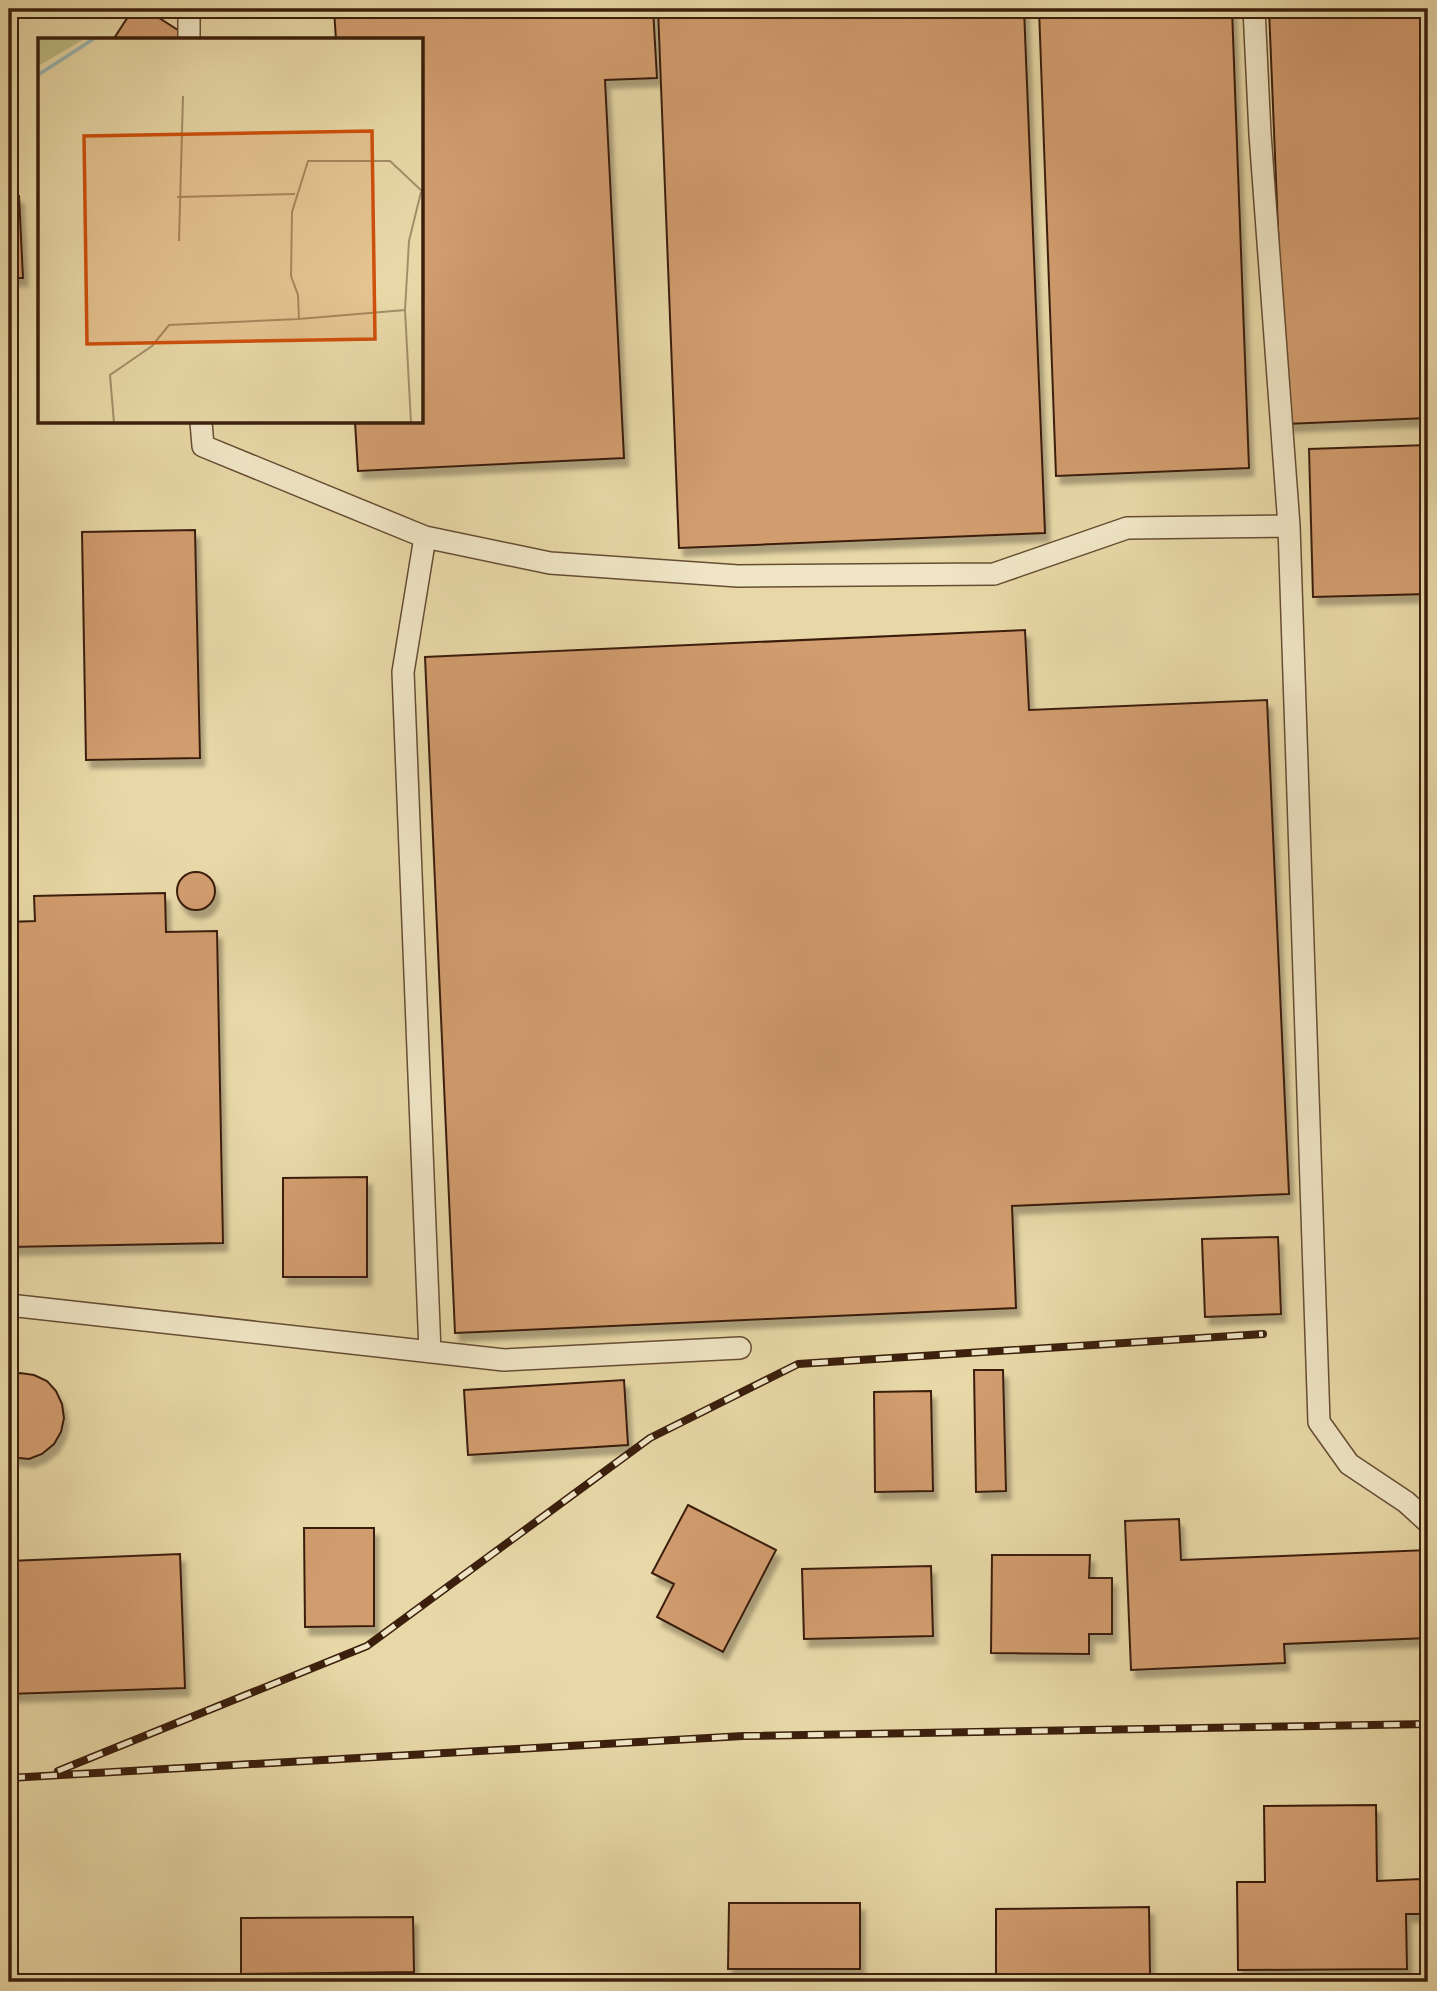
<svg xmlns="http://www.w3.org/2000/svg" width="1437" height="1991" viewBox="0 0 1437 1991" font-family="'Libre Caslon Text',serif">
<defs>
<filter id="shadow"><feDropShadow dx="4.5" dy="8" stdDeviation="2" flood-color="#0004"/></filter>
</defs>
<rect width="100%" height="100%" fill="#e8d8a7"/>
<filter id="stains"><feTurbulence type="fractalNoise" baseFrequency=".00286" numOctaves="4"/><feColorMatrix values="0 0 0 0 .2 0 0 0 0 .09 0 0 0 0 .02 0 0 0 .5 -.17"/></filter>
<radialGradient id="worn" r=".72"><stop offset=".6" stop-color="#630" stop-opacity="0"/><stop offset="1" stop-color="#630" stop-opacity=".3"/></radialGradient>
<path fill="#d19c6e" stroke="#3b1f0c" stroke-width="2" filter="url(#shadow)" d="M133 9H145L181 32 176 40H113Z
M334 9H653L657 78 605 80 624 458 358 471 355 422H422V40H336Z
M658 9H1024L1045 533 679 548Z
M1039 9H1232L1249 468 1056 476Z
M1269 9H1428V418L1286 424Z
M9 196H19L23 278H9Z
M1428 445V594L1313 597 1309 449Z
M195 530 200 758 86 760 82 532Z
M1025 630 1029 710 1267 700 1289 1194 1012 1206 1016 1308 455 1333 425 657Z
M177 891a19 19 0 1 1 38 0a19 19 0 1 1-38 0Z
M165 893 166 932 217 931 223 1243 9 1247V922L35 921 34 896Z
M367 1177V1277H283V1178Z
M1278 1237 1281 1314 1205 1317 1202 1239Z
M974 1370H1003L1006 1491 976 1492Z
M20 1373 34 1375 47 1381 56 1391 62 1404 64 1418 61 1432 54 1444 42 1454 29 1459 9 1457V1375Z
M624 1380 628 1445 468 1455 464 1390Z
M931 1391 933 1491 875 1492 874 1392Z
M688 1505 776 1550 723 1652 657 1617 674 1584 652 1573Z
M1179 1519 1181 1560 1428 1550V1638L1284 1644 1285 1663 1131 1670 1125 1521Z
M304 1528H374V1626L305 1627Z
M180 1554 185 1688 9 1694V1561Z
M992 1555H1090L1089 1578H1112V1634H1089V1654L991 1653Z
M931 1566 933 1636 804 1639 802 1569Z
M1376 1805 1377 1881 1421 1879V1914H1406L1407 1969 1238 1970 1237 1882H1265L1264 1806Z
M729 1903H860V1969H728Z
M1149 1907 1150 1974 996 1976V1909Z
M413 1917 414 1972 241 1974V1918Z"/>
<g fill="none" stroke-linecap="round" stroke-linejoin="round">
<g stroke="#664d33" stroke-width="24">
<path id="lane" d="M189 40V9
M201 422 203 446 425 537 550 563 738 576 994 574 1127 528 1289 526 1260 134 1254 9
M1289 526 1319 1422 1349 1464 1406 1502 1428 1522
M425 537 403 672 430 1352
M9 1305 504 1360 740 1348"/>
</g>
<use href="#lane" stroke="#f0e6c6" stroke-width="21"/>
<g stroke="#3b1f0c" stroke-width="8">
<path id="rail" d="M58 1771 367 1646 650 1438 798 1364 1263 1334
M9 1778 743 1736 1428 1724"/>
</g>
<use href="#rail" stroke="#f0e6c6" stroke-width="5" stroke-dasharray="16" stroke-linecap="butt"/>
</g>
<g transform="translate(38 38)">
<rect width="385" height="385" fill="#e8d8a7"/>
<path d="M0 0H48L0 28Z" fill="#bebc82"/>
<path fill="none" stroke="#9bb7b2" stroke-width="3.5" d="M0 37 57 0"/>
<path fill="none" stroke="#a38e69" stroke-width="2" d="M383 154 371 203 367 272 261 281 260 257 253 238 254 174 270 123H352L385 154M139 159 257 156M141 203 145 58M367 272 373 385M76 385 72 337 114 308 131 287 261 281"/>
<path fill="#ce500c" fill-opacity="0.15" stroke="#ce500c" stroke-width="3.5" d="M334 93 337 301 49 306 46 98Z"/>
<rect width="385" height="385" fill="none" stroke="#3b1f0c" stroke-width="3.5"/>
</g>
<rect width="1437" height="1991" fill="none" stroke="#e8d8a7" stroke-width="35"/>
<rect x="10" y="10" width="1416" height="1970" fill="none" stroke="#3b1f0c" stroke-width="3.5"/>
<rect x="18" y="18" width="1402" height="1956" fill="none" stroke="#3b1f0c" stroke-width="2"/>
<rect width="100%" height="100%" filter="url(#stains)"/>
<rect width="100%" height="100%" fill="url(#worn)"/>
</svg>
